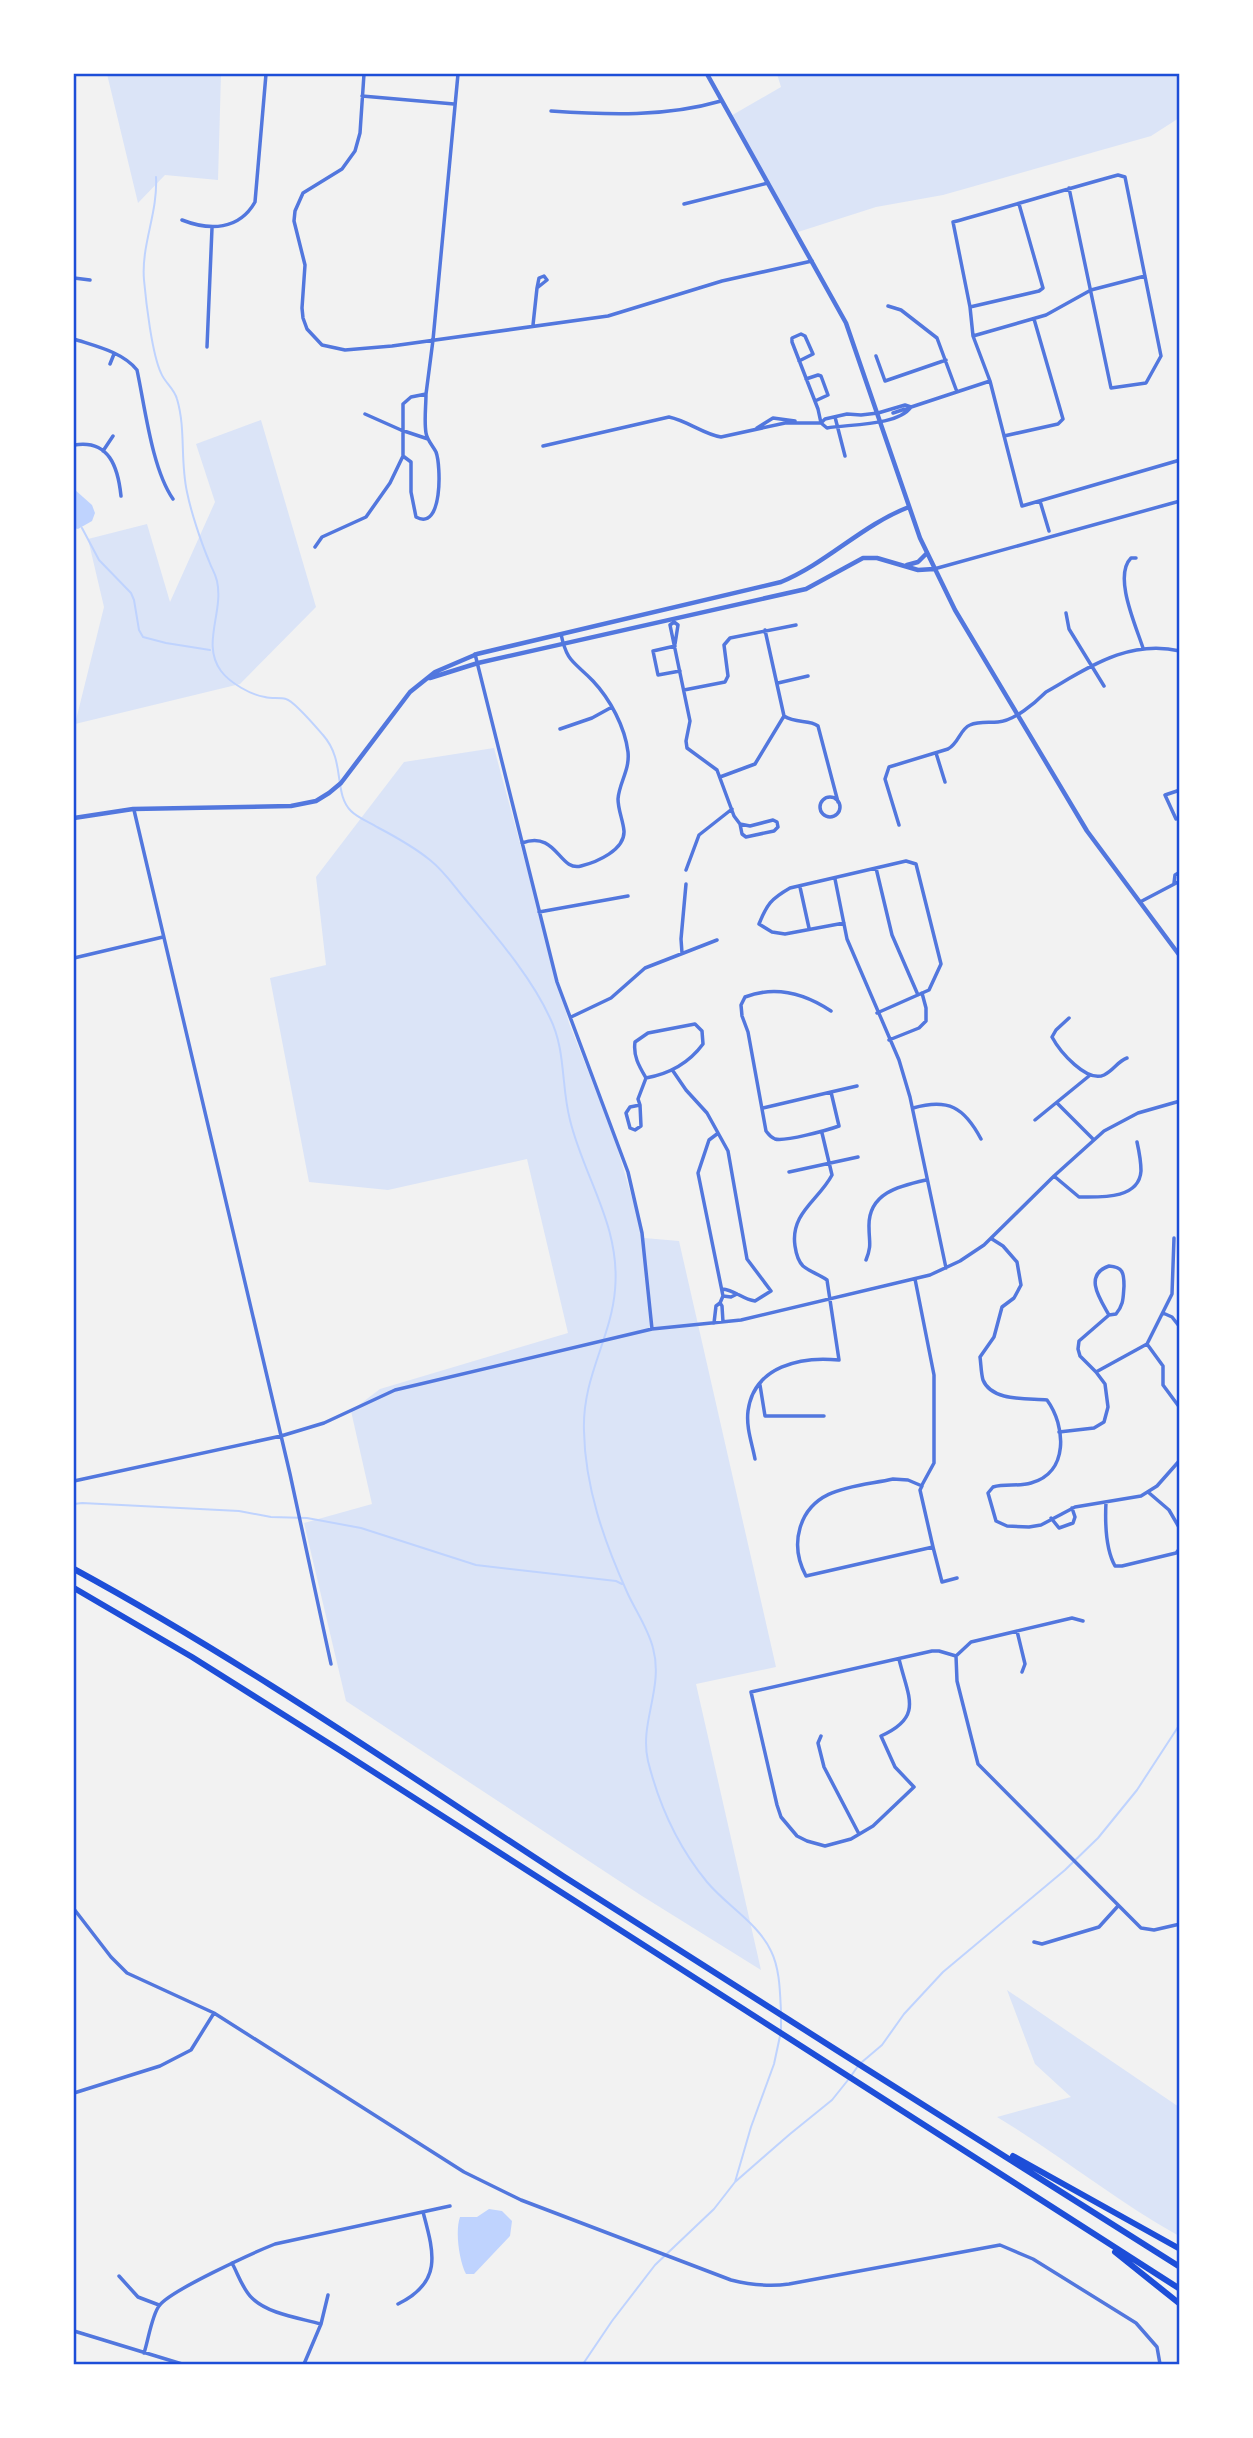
<svg xmlns="http://www.w3.org/2000/svg" width="1253" height="2438" viewBox="0 0 1253 2438" font-family="Raleway,sans-serif">
<rect width="100%" height="100%" fill="#f2f2f2"/>
<path fill="#dbe4f7" d="M107 74H221L218 180 165 175 138 203Z
M777 74H1179V118L1151 136 943 195 876 207 798 232 729 117 781 87Z
M261 420 316 607 240 684 75 724 104 607 88 539 147 524 170 602 215 502 196 444Z
M494 748 569 1023 613 1134 644 1238 679 1241 776 1667 696 1684 761 1970 642 1896 346 1701 304 1523 372 1504 351 1411 380 1389 568 1333 527 1159 388 1190 309 1182 270 978 326 965 316 877 404 762Z
M1007 1990 1179 2107V2236C1116 2201 1060 2155 997 2117L1071 2097 1035 2064Z"/>
<path fill="#bfd3fe" d="M74 489 92 505 95 513 92 521 78 529 74 528Z
M489 2209 502 2211 512 2221 510 2236 474 2274H466C459 2260 455 2231 460 2217H477Z"/>
<g fill="none" stroke-linecap="round" stroke-linejoin="round">
<path stroke="#bfd3fe" stroke-width="2" d="M156 177C158 213 141 245 144 280 146 302 152 354 161 373 165 383 174 388 177 399 186 429 180 461 187 492 191 512 201 542 209 561 213 572 214 570 217 581 224 612 201 644 221 671 230 683 251 695 265 697 272 699 279 697 286 699 294 701 316 727 323 735 346 761 333 793 351 811 358 818 369 822 377 827 396 837 414 847 430 860 444 871 454 886 465 899 494 934 531 976 550 1018 566 1050 561 1086 570 1120 584 1178 621 1226 615 1290 611 1339 582 1377 584 1431 585 1487 604 1541 627 1592 635 1610 648 1628 653 1648 664 1688 639 1723 648 1761 659 1805 679 1848 707 1882 727 1906 758 1923 771 1951 780 1969 780 1993 781 2012
M82 528 99 560 131 593 134 600 139 630 143 637 166 643 210 650
M74 1504 82 1503 239 1511 271 1517 307 1518 361 1528 476 1565 616 1581 622 1584
M781 2030V2018
M862 2062 882 2045 904 2014 943 1972 1065 1870 1098 1838 1137 1790 1180 1724
M851 2076 858 2066
M735 2182 751 2127 774 2064 780 2036
M583 2364 612 2321 655 2265 714 2209 735 2182 790 2134 832 2100 848 2080"/>
<path stroke="#5277de" stroke-width="3.5" d="M364 74 360 133 355 151 342 169 303 193 295 211 294 221 305 265 302 308 303 318 307 329 322 345 345 350 392 346 608 316 722 281 812 261
M362 96 454 104
M551 111C608 115 666 117 721 101
M1069 188 1111 388 1146 383 1161 356 1125 177 1118 175C1063 190 1008 207 953 222L970 307 973 336 990 381 1022 506 1180 460
M684 204 768 183
M182 220C210 231 239 230 255 202L266 74
M74 278 90 280
M888 306 901 310 937 338 957 392
M970 307 1039 291 1043 288 1019 204
M533 325 537 288 547 280 544 276 539 278 537 288
M973 336 1046 315 1091 290 1145 276
M74 339C95 346 123 352 137 370 145 407 152 469 173 499
M207 347 212 228
M876 356 885 381 946 360
M110 364 114 354
M806 379 818 375 821 376 828 395 815 401
M905 405 911 407C898 426 848 424 827 428L821 423 825 419 847 414 861 415 878 413Z
M893 413 990 381
M365 414 401 430 428 439
M835 417 845 456
M757 428 773 418 795 421
M1004 436 1058 424 1063 419 1034 319
M74 445C109 439 118 467 121 496
M543 446 669 417C688 421 703 434 721 437L785 423H821L818 409 792 342V338L801 334 805 336 813 354 799 361
M103 451 113 436
M403 456 411 462V492L416 517C443 532 441 465 436 452 433 446 427 440 426 433 424 421 426 406 426 394
M1040 501 1049 531
M315 547 322 537 366 517 390 483 403 456V404L411 397 426 394 433 340 458 74
M1136 558H1131C1113 576 1136 626 1143 648
M934 569 1180 501
M1066 613 1069 629 1104 686
M674 622 670 625 690 721 686 741 687 748 717 770 734 816 740 824
M674 622 678 625 675 644
M675 646 653 651 658 675 680 671
M475 654 557 982 628 1172 642 1233 652 1329
M778 683 808 676
M684 690 725 682 728 676 724 645 730 638 796 625
M784 716C796 724 809 719 818 726L838 802
M560 729 592 718 612 707
M936 753 945 782
M720 777 755 764 784 716 765 630
M820 807a10 10 0 1 1 20 0a10 10 0 1 1-20 0Z
M134 810 290 1474 331 1664
M1176 819 1165 795 1180 790
M773 820 777 822 778 827 774 831 746 837 742 834 740 824 750 826Z
M899 825 885 779 889 767 948 749C959 743 960 729 970 725 979 721 989 723 998 722 1014 721 1035 703 1046 692 1088 668 1128 639 1180 651
M522 843C557 830 559 872 581 866 597 862 625 850 624 831 623 820 618 810 618 799 619 783 630 770 628 752 625 727 610 699 593 681 574 661 567 663 561 634
M876 868 892 935 918 995
M686 870 699 835 732 809
M835 879 847 939 899 1060 910 1097 946 1268
M1174 883 1175 875 1180 872
M800 887 809 928
M1140 902 1180 881
M539 912 628 896
M844 923 785 934 772 932 759 924C767 904 771 899 790 888L906 861 916 864 941 964 929 990 877 1013
M682 953 681 939 686 884
M74 958 163 937
M571 1017 611 998 645 968 717 940
M1069 1018 1056 1030 1052 1037C1060 1052 1087 1083 1104 1075 1114 1070 1118 1061 1127 1058
M695 1024 702 1031 703 1044C689 1063 668 1074 646 1078 639 1066 633 1056 635 1042L648 1033Z
M889 1040 919 1028 926 1021V1008L922 993
M673 1071 686 1090 707 1113 728 1151 747 1259 771 1291 755 1301C742 1299 735 1290 722 1289
M831 1092 857 1086
M1057 1103 1093 1139
M640 1105 641 1126 635 1130 630 1128 626 1113 630 1107Z
M640 1105 638 1099 646 1078
M763 1108 831 1092 839 1126C828 1130 784 1142 775 1139 770 1137 769 1135 766 1131L748 1032 742 1016 741 1005 745 997C776 985 804 993 831 1011
M913 1108C948 1098 964 1107 981 1139
M1035 1120 1089 1076
M789 1172 858 1157
M1054 1176 1079 1197C1099 1197 1139 1200 1141 1171 1141 1161 1139 1151 1137 1142
M1174 1238 1172 1294 1147 1344 1163 1366V1385L1180 1408
M992 1239 1003 1246 1017 1262 1021 1285 1014 1298 1002 1307 994 1337 980 1357C981 1364 981 1373 983 1380 992 1402 1028 1398 1047 1400 1066 1426 1069 1473 1031 1483 1018 1487 1005 1483 993 1487L988 1493 996 1521 1007 1526 1029 1527 1041 1525 1075 1507 1141 1496 1157 1486 1180 1460
M866 1260C872 1245 869 1242 869 1227 868 1193 899 1186 926 1180
M1109 1266C1123 1267 1124 1273 1124 1286 1123 1298 1124 1304 1116 1314L1109 1315C1100 1299 1083 1275 1109 1266Z
M915 1279 934 1375V1463L922 1485
M723 1296 731 1297 737 1294
M720 1303 722 1306 723 1322
M1163 1313 1172 1317 1179 1326
M714 1323 716 1306 720 1303 723 1296 698 1173 709 1140 717 1134
M1096 1372 1147 1344
M760 1385 765 1416H824
M1059 1432 1094 1428 1104 1422 1108 1407 1105 1384 1096 1372 1080 1356 1078 1349 1079 1341 1109 1315
M755 1459C752 1443 746 1428 748 1411 754 1366 801 1356 839 1360L827 1280C819 1274 810 1272 803 1266 798 1261 796 1253 795 1246 790 1213 819 1200 832 1175L822 1133
M893 1479 908 1480 922 1486 920 1490 933 1547 806 1576C798 1561 795 1545 800 1528 812 1486 857 1487 893 1479Z
M74 1481 281 1436 324 1423 395 1390 652 1329 741 1320 930 1275 960 1261 984 1245 1054 1176 1104 1131 1138 1113 1180 1101
M1148 1492 1169 1510 1180 1529
M1106 1502C1105 1522 1105 1548 1115 1566H1122L1176 1553 1180 1548
M1051 1518 1059 1528 1073 1523 1075 1517 1072 1508
M933 1547 942 1582 957 1578
M1017 1631 1025 1664 1022 1672
M956 1656 957 1681 978 1764 1141 1928 1154 1930 1180 1924
M899 1659C908 1697 924 1717 881 1736L895 1767 914 1787 873 1826 851 1839 825 1846 807 1841 797 1836 781 1817 777 1805 751 1692 932 1651H939L956 1656 971 1642 1072 1618 1083 1621
M821 1736 818 1743 824 1767 859 1834
M74 1909 111 1957 127 1973 214 2013 464 2172 521 2200 731 2280C751 2285 768 2287 789 2284L1000 2245 1033 2259 1136 2323 1157 2347 1160 2364
M1034 1942 1042 1944 1099 1927 1118 1906
M74 2093 160 2066 191 2050 214 2013
M232 2263C238 2274 243 2290 252 2298 268 2314 300 2318 321 2324
M119 2276 138 2297 159 2305
M398 2304C443 2282 434 2253 423 2212
M74 2331 182 2364
M144 2353C148 2341 152 2315 159 2306 169 2291 255 2252 275 2244L450 2206
M304 2364 321 2324 328 2295"/>
<path stroke="#5277de" stroke-width="4.5" d="M707 74 846 323 920 538 955 610 1087 831 1180 956
M907 565 918 562 927 553
M430 678 478 663 806 589 863 558H877L918 570 934 569
M74 818 133 809 291 806 316 801 329 793 341 783 410 692 435 672 477 654 781 582C827 563 862 525 909 507"/>
<path stroke="#1d4ed8" stroke-width="6" d="M74 1569C243 1661 402 1771 563 1876 768 2008 974 2136 1180 2267
M74 1588 192 1657 341 1751 1180 2289
M1013 2156 1180 2249
M1115 2252 1180 2304"/>
</g>
<rect width="1253" height="2438" fill="none" stroke="#ffffff" stroke-width="150"/>
<rect x="75" y="75" width="1103" height="2288" fill="none" stroke="#1d4ed8" stroke-width="2.5"/>
</svg>
